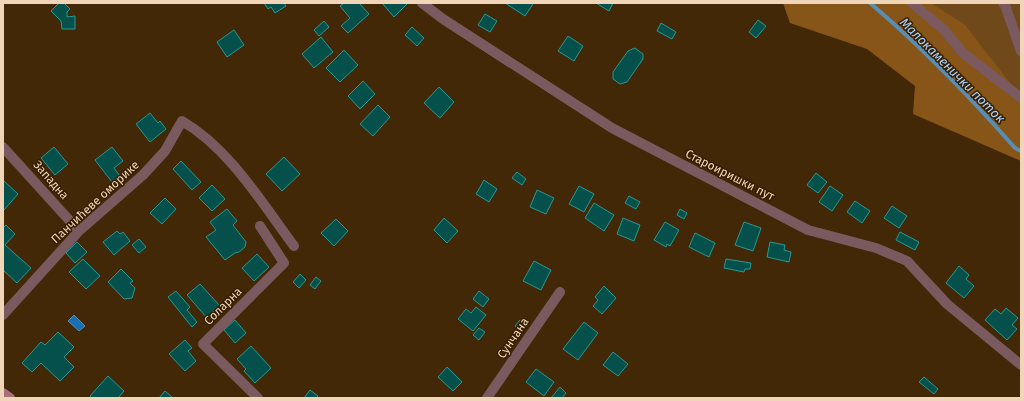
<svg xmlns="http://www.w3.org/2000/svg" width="1024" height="401" viewBox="0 0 1024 401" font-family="'Fira Sans',sans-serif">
<rect width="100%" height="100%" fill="#422807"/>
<path fill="#70491a" d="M931 3H1021V97Z"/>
<path fill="#865517" d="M783 3H931L965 25 1021 97V161L913 114 915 86 867 49 790 23Z"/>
<path fill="#186fb2" stroke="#598eb4" d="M74 315 85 326 79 331 68 321Z"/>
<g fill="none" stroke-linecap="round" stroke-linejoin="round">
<path stroke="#598eb4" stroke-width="4" d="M870 3C922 47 970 97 1015 148L1021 151"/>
</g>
<path fill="#06504b" stroke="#279991" d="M59 3H64L70 9 67 12V17L75 16V29H62L61 21 51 11Z
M264 3H284L286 6 275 13 271 7 268 9Z
M344 3H359L369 14 348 33 341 26 350 18 340 6Z
M382 3H408L394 17Z
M505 3H531L533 4 525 16Z
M596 3H613L609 11Z
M485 14 497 21 490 32 478 25Z
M758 20 766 26 756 38 749 32Z
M324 21 329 27 319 36 314 30Z
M661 23 676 32 672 39 657 31Z
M412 27 424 38 417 46 405 35Z
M234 30 244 45 227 57 217 42Z
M568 36 583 46 574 61 558 51Z
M321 37 333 52 314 68 302 54Z
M635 48 643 54V59L627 82 620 84 613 79V72L628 51Z
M344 50 358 65 340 82 326 68Z
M363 81 375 94 360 109 348 96Z
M439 87 454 102 440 118 424 103Z
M378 105 390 117 373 136 360 124Z
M150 113 158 123 160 121 166 129 150 142 136 124Z
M54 147 68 164 55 175 41 158Z
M112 147 123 161 114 168 120 176 112 182 95 160Z
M284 157 300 174 282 191 266 174Z
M181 161 201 182 192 190 173 169Z
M517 172 526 179 522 185 512 178Z
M816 173 827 182 818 193 807 185Z
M3 180 18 194 4 210 3 209Z
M484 180 497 189 489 202 476 194Z
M212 185 225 199 212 211 199 198Z
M579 186 594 194 584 212 569 204Z
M830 186 843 195 832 211 819 202Z
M537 190 554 198 546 214 530 207Z
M629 196 640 202 636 209 625 203Z
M165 198 176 209 162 224 150 213Z
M855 201 870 211 862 223 847 212Z
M594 203 614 215 604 231 585 218Z
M892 206 907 216 899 228 884 218Z
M227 209 237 221 233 225 246 242 245 247 239 252 235 253 225 260 206 237 216 230 210 222Z
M680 209 687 213 684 219 677 215Z
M444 218 458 231 447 243 434 230Z
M623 218 640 225 634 241 617 234Z
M336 219 348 231 334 246 321 233Z
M665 222 679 230 670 246 667 244 666 247 654 240Z
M744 222 761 228 753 251 735 245Z
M6 225 15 234 5 245 31 268 17 283 3 270V228Z
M117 231 120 234 123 232 130 241 114 255 103 242Z
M900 232 919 242 915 250 896 240Z
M695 233 715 243 709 257 689 247Z
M139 239 146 247 139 253 132 245Z
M77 242 87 252 75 263 66 253Z
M770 242 785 245 784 250 791 252 789 262 767 257Z
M257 254 269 267 254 281 242 268Z
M83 259 100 276 86 289 69 272Z
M726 259 751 263 750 269H745L744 272 724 268Z
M534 261 551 270 541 290 523 281Z
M959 266 969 275 966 279 974 286 964 298 946 283Z
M121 269 133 281 130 283 135 288 132 298 124 299 108 282Z
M300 274 306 280 299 288 293 282Z
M316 277 321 281 315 289 310 285Z
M200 284 220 306 207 318 187 295Z
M604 286 616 298 602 314 593 306 598 300 595 297Z
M176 291 190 307 187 310 197 322 192 327 168 297Z
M479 291 489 299 483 307 473 299Z
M476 307 486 315 473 331 458 319 466 309 471 313Z
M1006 308 1018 318 1012 325 1017 329 1007 340 985 320 995 309 1001 314Z
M235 320 246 333 235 343 224 330Z
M520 320 527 325 522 331 515 326Z
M584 322 598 333 578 360 563 349Z
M479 328 485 332 479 340 473 335Z
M58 332 74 347 64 357 74 367 60 381 41 363 32 372 22 363 41 342 45 345Z
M185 340 192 348 188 351 196 361 185 371 169 354Z
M251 346 271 368 255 383 244 371 246 369 237 359Z
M613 352 628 364 618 376 603 365Z
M447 367 462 382 453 391 438 377Z
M536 369 554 382 544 396 526 382Z
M108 376 124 391 118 398H92L90 396Z
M924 377 938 389 934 394 919 382Z
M560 387 566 393 562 398H551Z
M310 390 318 396 316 398H304Z
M165 391 173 398H159Z"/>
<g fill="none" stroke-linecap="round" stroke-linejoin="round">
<path stroke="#7b5a5f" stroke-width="10" d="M422 3 443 19 612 128 808 230 876 248 907 261 947 304 1021 365
M912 3 944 30 963 53 1021 98
M1003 3 1005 5 1021 51
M3 147 79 231
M3 315 79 231 143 175 165 151 182 121C229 148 262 203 294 246
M258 398 203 344 284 263 260 226
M487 398 560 292"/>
<path stroke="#a5717a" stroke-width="10" d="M3 393 10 398"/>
</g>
<g text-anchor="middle" stroke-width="3" stroke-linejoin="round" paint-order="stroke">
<g font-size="12" fill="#f1d5b9" stroke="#371e00">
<text transform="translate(730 175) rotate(27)" y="4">Староиришки пут</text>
<text transform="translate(51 180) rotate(49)" y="4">Западна</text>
<text transform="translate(95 202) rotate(-43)" y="4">Панчићеве оморике</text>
<text transform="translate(223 306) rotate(-45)" y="4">Соларна</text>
<text transform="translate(513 338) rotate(-56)" y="4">Сунчана</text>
</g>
<g font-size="13" font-style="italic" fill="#a6d3ff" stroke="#371e00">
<text transform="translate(953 70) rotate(45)" y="5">Малокаменички поток</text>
</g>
</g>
<rect width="1024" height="401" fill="none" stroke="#f1d5b9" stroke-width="8"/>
</svg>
